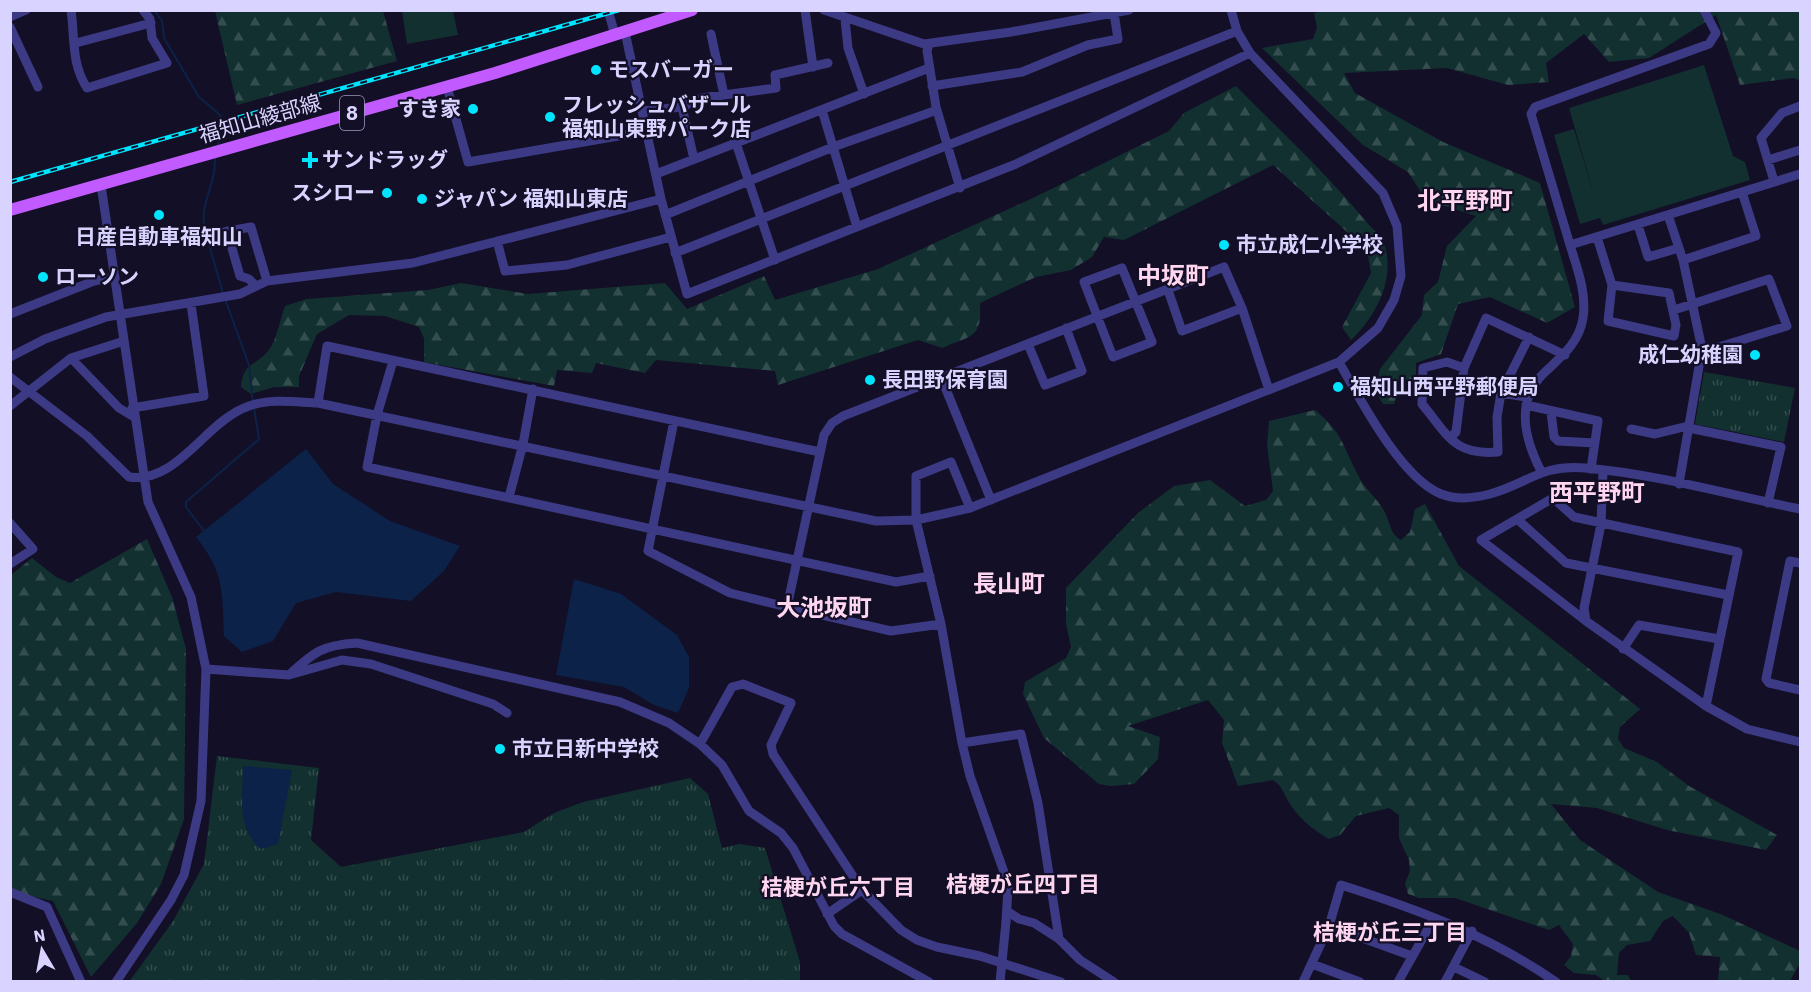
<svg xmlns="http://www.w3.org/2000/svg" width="1811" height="992" viewBox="0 0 1811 992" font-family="'IBM Plex Sans','Noto Sans JP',sans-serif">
<defs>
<pattern id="forest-firs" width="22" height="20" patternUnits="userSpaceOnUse" patternTransform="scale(1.5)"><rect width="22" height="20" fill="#12302f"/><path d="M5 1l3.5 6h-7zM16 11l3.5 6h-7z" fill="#344d4e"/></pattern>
<pattern id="park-tufts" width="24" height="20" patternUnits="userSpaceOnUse" patternTransform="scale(1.5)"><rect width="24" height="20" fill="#12302f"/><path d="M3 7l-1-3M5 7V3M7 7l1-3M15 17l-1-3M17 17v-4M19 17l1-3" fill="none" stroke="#344d4e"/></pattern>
</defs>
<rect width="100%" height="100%" fill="#130f26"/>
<path fill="#12302f" d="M402 11H453L458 35 407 44Z
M1704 65 1733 156 1745 162 1750 180 1603 225 1600 218 1580 224 1554 135 1574 129 1595 198 1569 108Z"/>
<path fill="url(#forest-firs)" d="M215 11H383L397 61 237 105Z
M1325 11H1800V80L1793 78 1740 85 1716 15 1649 58 1609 62 1584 34 1546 63 1549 82 1508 85 1447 68 1344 73 1355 93 1443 142 1540 183 1575 307 1547 323 1490 297 1458 304 1441 354 1416 363V383L1400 384 1394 404H1383L1375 391 1380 369 1422 315 1424 295 1438 282 1447 246 1476 216 1426 200 1408 172 1363 145 1262 48 1313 39 1317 28 1314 13Z
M1236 86C1278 129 1324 171 1363 218 1369 226 1382 236 1385 247 1395 280 1375 318 1351 340L1342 327 1371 273 1367 250 1273 165 1124 240 1104 237 1092 257 1071 270 1036 277 980 303C982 339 972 335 942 348L918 340 778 385 775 371 656 360 645 373 596 363 592 373 557 370 554 386 424 362V338L419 327 385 316 349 315 317 334 299 376V387H274L251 394 241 387C243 362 255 367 268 351 277 340 280 319 285 306L307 299 428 290 461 283 528 294 665 283 687 309 764 276 775 300 878 269 1033 198 1169 131 1184 113Z
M1315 410C1343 433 1342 445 1358 475 1364 488 1376 497 1383 509 1391 521 1388 532 1401 540L1410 532 1415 509 1425 504 1459 566 1640 709 1620 727 1618 739 1624 748 1657 762 1689 786 1777 835 1766 850 1667 830 1597 808 1551 804 1580 840 1658 892 1723 915 1800 951V963L1790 981H1718L1720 957 1696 955 1689 933 1673 916 1663 921 1650 941 1627 945 1619 953 1617 975H1628L1631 981H1605L1596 975 1574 973 1564 965 1571 956 1573 944 1559 925 1549 930 1455 898H1419L1408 894 1405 883 1410 871 1409 860 1399 838V815L1389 808 1356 816 1340 835 1329 839C1312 829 1297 817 1287 799 1282 790 1282 786 1273 780L1238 786 1222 743 1224 720 1208 700 1128 726 1160 737 1158 759 1134 784 1110 786 1099 784 1044 738 1023 694 1025 682 1066 658 1071 647 1066 624V588L1138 513 1174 486 1210 480 1245 506 1266 500 1273 491 1267 445 1269 421Z
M147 539 172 597 186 649 184 819 161 884 137 923 91 977 53 901 11 892V575L32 558 56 577 70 583Z"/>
<path fill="url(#park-tufts)" d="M1704 372 1795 388 1784 442 1695 424Z
M217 756 319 768 311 840 341 867 524 832 554 813 583 802 690 778 708 794 722 848 740 844 765 848 800 962V982H129L173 921 204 864Z"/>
<path fill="#0c2248" d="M306 449 333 484 390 521 460 546 444 571 411 601 336 592 296 603 273 641 242 652 224 636C222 591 225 574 196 537Z
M574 579 621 594 677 635 689 657V688L678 713 654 705 624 687 556 675Z
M243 766 292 770 278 844 261 849C236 828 243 797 243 766Z"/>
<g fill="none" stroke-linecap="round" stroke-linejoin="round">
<path stroke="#0c2248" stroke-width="2" d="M154 10 162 21 164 38 199 97 220 115 223 132 217 147
M206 233C197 204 216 189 215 158
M207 238 223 293
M225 299 249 365 253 403
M204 531 186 507V502L259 439 254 408"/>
<path stroke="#3d3a85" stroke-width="9" d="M71 10C75 37 71 64 87 88L167 63 152 38 150 19 143 10
M608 10 615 35
M805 10 813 67
M824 10 924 44 1011 32 1129 10
M10 17 26 10
M845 19 848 48 864 94
M10 27 38 87
M625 32 661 199 687 294 1016 164 1250 53
M711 34 724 95
M76 43 151 23
M929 44 927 51 936 107 960 188
M932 86 1022 72 1088 45 1118 39 1114 13
M447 87 468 162 647 131
M682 107 701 98 776 88 775 75 828 63
M822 110 857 227
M643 111 682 107 694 159
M736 143 775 260
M1768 160 1800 150
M656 174 929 68
M1774 181 1761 138 1782 113 1800 106
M101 185 148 502 191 597 206 669 201 801 184 875 171 900 116 982
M665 215 833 147 937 110
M1668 215 1683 260 1702 349 1679 484
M1638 225 1648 257 1679 248
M227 231 240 276 249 279 256 286
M202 236 251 227 267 281
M1597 237 1612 285 1608 321 1674 336 1676 325 1669 293 1612 285
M497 241 505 271 567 265 671 237
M1570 245 1531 114 1535 107 1709 44 1716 33 1704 10
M675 253 1237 31
M1683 260 1756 236 1742 192
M1122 268 1152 342 1113 357 1084 282Z
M1168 290 1182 331 1242 308
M1674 310 1769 279 1787 326 1709 350 1702 349
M10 314 94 281 115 277
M1028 344 1045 385 1082 371 1066 328
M10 357 45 339 106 317 240 294 267 281 413 263 661 199
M71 358 119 408 134 417
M393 361 377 415 367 467 896 582 930 576
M1339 362C1360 399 1401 478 1441 494 1456 500 1475 498 1490 494 1527 484 1541 464 1585 468 1657 474 1730 495 1800 509
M10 377 87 436 129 477C178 484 205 421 249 406 271 398 295 402 318 403L876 521 916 520 970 508 1339 362 1378 328 1394 300 1401 276 1397 226 1383 193 1250 53 1237 31 1231 10
M941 377 991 500
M1501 393 1529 337
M1526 397 1501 393 1497 417 1498 452C1454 456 1448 435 1422 404L1423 368 1447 362 1464 368 1486 318 1565 355
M318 403 327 346 820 452
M1526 405 1598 421 1591 469
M10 406 71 358 124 341
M132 408 204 396 191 304
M1551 412 1554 437 1558 441 1595 443
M674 421 648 551 730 593 787 607 891 631 941 624
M1631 429 1655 434 1684 427 1781 447 1768 503
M1450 438 1456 432 1464 368
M1541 471C1524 438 1515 401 1544 373 1562 356 1579 343 1583 318 1587 293 1577 268 1570 245L1800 174
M1603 471 1601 524 1584 608 1586 621 1706 706 1747 729 1800 742
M509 497 523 444 533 389
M970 508 951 462 916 476V520L941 624 962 743 970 776 1005 875 1008 888 1006 922
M1517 519 1566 563 1728 595
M10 523 33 549 10 564
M1800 563 1790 561 1766 679 1769 683 1800 690
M787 607 824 435 832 423 843 416 1224 267 1242 308 1269 390
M1586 621 1481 540 1553 498 1574 517 1738 552 1706 706
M1623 649 1639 625 1719 639
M206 669 289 675 342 660 371 664 493 704 507 713
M289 675C314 652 322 645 357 643L620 702 669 723 700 744 722 765 749 811 781 833 793 848 834 926 842 934 929 982
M962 743 1021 734 1038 803 1059 939
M700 744 732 687 743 684 791 703 771 745 773 754 862 890 901 930 917 940 937 947 980 956 1061 982
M10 892 47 907 81 982
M1007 911 1019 919 1034 923 1059 939 1080 960 1114 982
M827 914 862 890
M1329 926 1412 956
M1312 964 1360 982
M1454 967 1485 982
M1303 982 1329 926 1341 885C1417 909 1490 936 1556 982
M1398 982 1434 918
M1445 982 1472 931"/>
<path stroke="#c25bff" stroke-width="12" d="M10 210 495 73 692 10"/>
<g stroke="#00e5ff" stroke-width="4.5">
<path id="rail" d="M10 182 619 10"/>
</g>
<use href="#rail" stroke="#130f26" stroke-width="2" stroke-dasharray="7" stroke-linecap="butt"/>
<path stroke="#3d3a85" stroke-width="9" d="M1000 982 1006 922"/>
</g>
<g fill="#00e5ff" stroke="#130f26" stroke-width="2">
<circle cx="596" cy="70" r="6"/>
<circle cx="473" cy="109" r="6"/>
<circle cx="550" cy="117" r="6"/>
<path d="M307 151h6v6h6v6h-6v6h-6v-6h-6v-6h6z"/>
<circle cx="387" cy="193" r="6"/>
<circle cx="422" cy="199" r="6"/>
<circle cx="159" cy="215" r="6"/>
<circle cx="1224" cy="245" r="6"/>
<circle cx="43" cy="277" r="6"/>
<circle cx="1755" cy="355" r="6"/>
<circle cx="870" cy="380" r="6"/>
<circle cx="1338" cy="387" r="6"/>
<circle cx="500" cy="749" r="6"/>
</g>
<g text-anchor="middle" stroke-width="4.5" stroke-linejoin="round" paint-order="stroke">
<rect fill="#130f26" stroke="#9e99be" stroke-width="1.5" x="340" y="96" width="24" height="34" rx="4.5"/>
<g font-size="20" font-weight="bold" fill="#d9d4ff">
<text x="352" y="120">8</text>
</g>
<g font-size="21" font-weight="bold" fill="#d9d4ff" stroke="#130f26" text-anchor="start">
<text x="608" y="77">モスバーガー</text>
<text x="562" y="112">フレッシュバザール<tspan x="562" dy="24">福知山東野パーク店</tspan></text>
<text x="461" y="116" text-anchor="end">すき家</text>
<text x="322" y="167">サンドラッグ</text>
<text x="375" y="200" text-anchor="end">スシロー</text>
<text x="434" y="206">ジャパン 福知山東店</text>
<text x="159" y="244" text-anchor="middle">日産自動車福知山</text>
<text x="1236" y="252">市立成仁小学校</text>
<text x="55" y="284">ローソン</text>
<text x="1743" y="362" text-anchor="end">成仁幼稚園</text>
<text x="882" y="387">長田野保育園</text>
<text x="1350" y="394">福知山西平野郵便局</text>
<text x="512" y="756">市立日新中学校</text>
</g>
<g font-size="21" fill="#d9d4ff" stroke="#130f26">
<text transform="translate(260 119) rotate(-16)" y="7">福知山綾部線</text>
</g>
<g font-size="22" font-weight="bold" fill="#ffd6f0" stroke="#130f26">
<text x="1023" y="892">桔梗が丘四丁目</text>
<text x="838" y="895">桔梗が丘六丁目</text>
<text x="1390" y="940">桔梗が丘三丁目</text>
</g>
<g font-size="24" font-weight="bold" fill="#ffd6f0" stroke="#130f26">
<text x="1465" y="209">北平野町</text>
<text x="1173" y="284">中坂町</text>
<text x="1597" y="501">西平野町</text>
<text x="1009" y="592">長山町</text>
<text x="824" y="616">大池坂町</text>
</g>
</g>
<rect width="1811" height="992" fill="none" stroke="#d9d4ff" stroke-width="24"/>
<g transform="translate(42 950) rotate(350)" stroke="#130f26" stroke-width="4.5" paint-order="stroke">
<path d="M0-4.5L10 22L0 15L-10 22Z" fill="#d9d4ff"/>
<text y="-9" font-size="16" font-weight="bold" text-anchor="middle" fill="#d9d4ff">N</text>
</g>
</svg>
